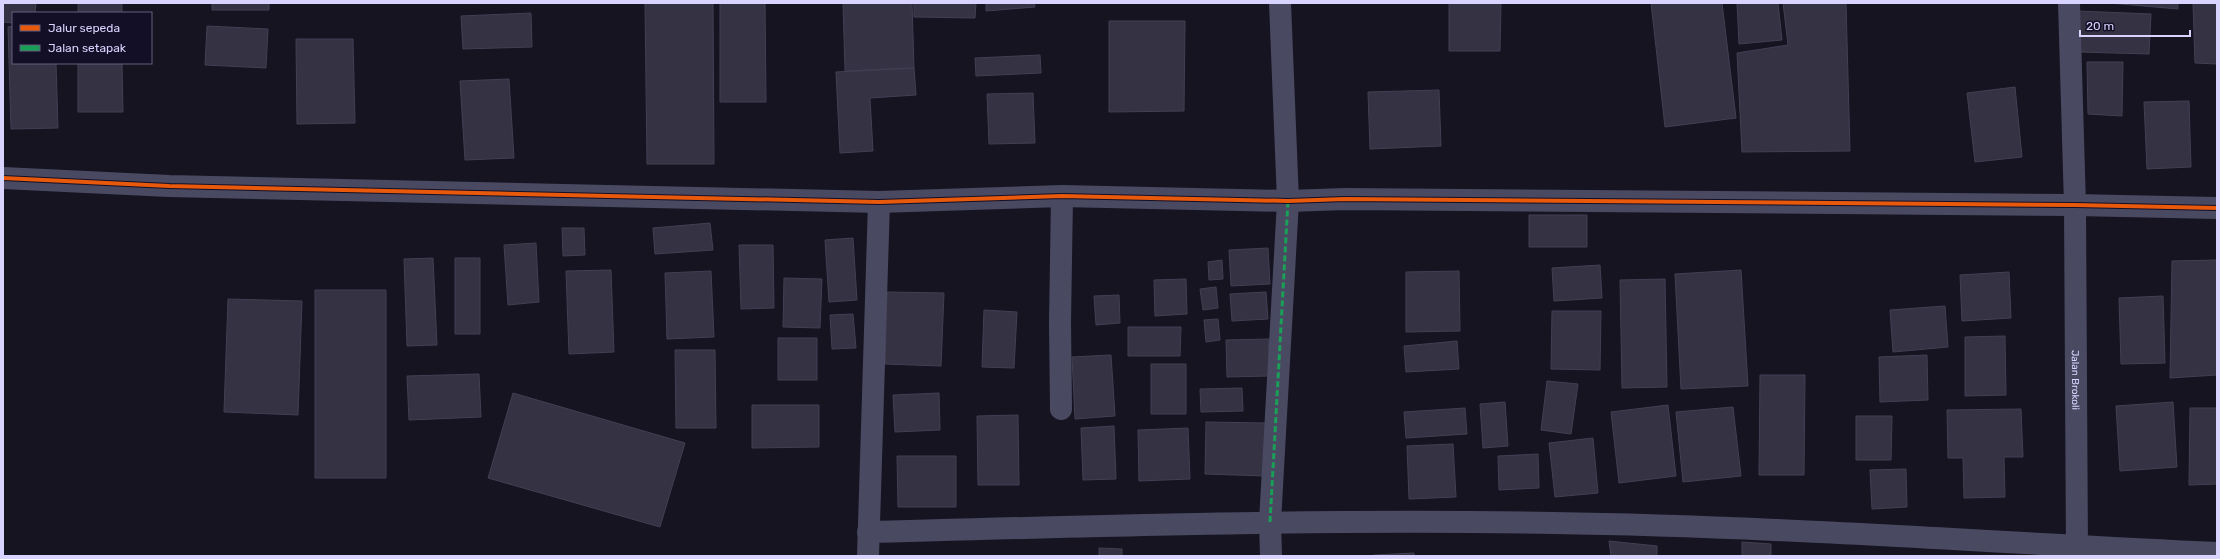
<svg xmlns="http://www.w3.org/2000/svg" width="2220" height="559" viewBox="0 0 2220 559" font-family="Rubik,sans-serif">
<rect width="100%" height="100%" fill="#161421"/>
<path fill="#343243" stroke="#433f54" d="M3 3H36L35 13H13V23L3 22Z
M78 3H122V13H78Z
M212 3H269V10H212Z
M645 3H713L714 164H647Z
M720 3H765L766 102H720Z
M843 3H912L914 68 845 71Z
M914 3H976L975 18 914 17Z
M986 3H1034L1035 7 986 11Z
M1449 3H1501L1500 51H1449Z
M1651 3H1722L1736 118 1665 127Z
M1737 3H1778L1782 40 1739 44Z
M1783 3H1846L1850 151 1742 152 1737 53 1788 45Z
M2109 3H2178V9Z
M2193 3H2217V64L2195 63Z
M2077 11 2151 14 2149 54 2079 52Z
M531 13 532 47 463 49 461 16Z
M1109 21H1185L1184 111 1109 112Z
M13 26V63H56L58 128 11 129 8 27Z
M207 26 268 29 266 68 205 65Z
M296 39H353L355 123 297 124Z
M1040 55 1041 73 976 76 975 58Z
M2087 62H2123L2122 116 2088 114Z
M78 63H122L123 112H78Z
M914 68 916 95 870 98 873 151 840 153 836 72Z
M509 79 514 158 465 160 460 81Z
M2015 87 2022 157 1975 162 1967 93Z
M1439 90 1441 146 1370 149 1368 92Z
M1033 93 1035 143 989 144 987 94Z
M2189 101 2191 167 2147 169 2144 102Z
M1529 215H1587V247H1529Z
M710 223 713 250 655 254 653 228Z
M562 228H584L585 255 563 256Z
M853 238 857 300 829 302 825 240Z
M536 243 539 302 508 305 504 245Z
M739 245H773L774 308 741 309Z
M1268 248 1270 284 1231 286 1229 250Z
M433 258 437 345 407 346 404 259Z
M455 258H480V334H455Z
M1222 260 1223 279 1209 280 1208 262Z
M2217 260V375L2170 378 2172 261Z
M1600 265 1602 298 1554 301 1552 268Z
M611 270 614 352 569 354 566 271Z
M1741 270 1748 386 1681 389 1675 274Z
M711 271 714 337 667 339 665 273Z
M1459 271 1460 331 1406 332V272Z
M2009 272 2011 318 1962 321 1960 275Z
M784 278 822 279 820 328 783 327Z
M1186 279 1187 314 1155 316 1154 280Z
M1665 279 1667 387 1622 388 1620 280Z
M1216 287 1218 308 1203 310 1200 289Z
M315 290H386V478H315Z
M887 292 944 293 941 366 885 364Z
M1266 292 1268 319 1232 321 1230 294Z
M1119 295 1120 323 1096 325 1094 296Z
M2163 296 2165 363 2121 364 2119 298Z
M228 299 302 301 298 415 224 412Z
M1945 306 1948 347 1893 352 1890 310Z
M984 310 1017 312 1014 368 982 367Z
M1552 311H1601L1600 370 1551 369Z
M853 314 856 348 832 349 830 315Z
M1218 319 1220 340 1206 342 1204 320Z
M1128 327H1181L1180 356H1128Z
M2005 336 2006 395 1965 396V337Z
M778 338H817V380H778Z
M1269 339V376L1227 377 1226 340Z
M1457 341 1459 369 1406 372 1404 346Z
M675 350H715L716 428H676Z
M1111 355 1115 416 1075 419 1072 357Z
M1927 355 1928 400 1880 402 1879 357Z
M1151 364H1186V414H1151Z
M479 374 481 417 409 420 407 376Z
M1760 375H1805L1804 475H1759Z
M1547 381 1578 384 1571 434 1541 430Z
M1242 388 1243 411 1201 412 1200 389Z
M513 393 685 443 660 527 488 478Z
M939 393 940 430 895 432 893 395Z
M1505 402 1508 446 1483 448 1480 404Z
M2173 402 2177 467 2120 471 2116 406Z
M752 405H819V447L752 448Z
M1668 405 1676 476 1619 483 1611 412Z
M1733 407 1741 476 1683 482 1676 412Z
M1465 408 1467 434 1406 438 1404 412Z
M2190 408H2217V484L2189 485Z
M2021 409 2023 457H2004L2005 497 1964 498 1963 458H1948L1947 410Z
M1018 415 1019 485H978L977 416Z
M1856 416H1892L1891 460H1856Z
M1206 422 1267 423 1265 476 1205 474Z
M1114 426 1116 479 1083 480 1081 428Z
M1188 428 1190 479 1139 481 1138 430Z
M1593 438 1598 493 1555 497 1549 443Z
M1453 444 1456 497 1409 499 1407 446Z
M1538 454 1539 488 1499 490 1498 456Z
M897 456H956V507H898Z
M1906 469 1907 507 1872 509 1870 470Z
M1609 541 1657 546V556H1611Z
M1742 542 1771 544V556H1742Z
M1099 548 1122 549V556H1099Z
M1414 553V556H1374V555Z"/>
<g fill="none" stroke-linecap="round" stroke-linejoin="round">
<g stroke="#4a4962" stroke-width="22">
<path id="s1" d="M2069 3 2075 205 2077 556"/>
<path d="M3 178 169 186 879 202 1062 196 1288 201 1345 199 2075 205 2217 208"/>
<path d="M1061 409 1060 323 1062 196"/>
<path d="M868 532C1097 526 1325 519 1553 523 1775 526 1996 543 2217 553"/>
<path d="M868 556 879 202"/>
<path d="M1271 556 1270 522 1288 201 1280 3"/>
</g>
<path stroke="#1a9f57" stroke-width="3" stroke-dasharray="6 3" stroke-linecap="butt" d="M1270 522 1288 201"/>
<g stroke="#130f26" stroke-width="6">
<path id="cycleway" d="M3 178 169 186 879 202 1062 196 1288 201 1345 199 2075 205 2217 208"/>
</g>
<use href="#cycleway" stroke="#e8590c" stroke-width="4"/>
</g>
<g text-anchor="middle" stroke-width="4" stroke-linejoin="round" paint-order="stroke">
<g font-size="10" fill="#d9d4ff" stroke="#130f26">
<text dy="4" stroke="none"><textPath href="#s1" startOffset="377">Jalan Brokoli</textPath></text>
</g>
</g>
<rect width="2220" height="559" fill="none" stroke="#d9d4ff" stroke-width="8"/>
<rect x="12" y="12" width="140" height="52" fill="#130f26" stroke="#625e7d"/>
<rect x="20" y="25" width="20" height="6" fill="#e8590c" stroke="#625e7d"/>
<text x="48" y="32" font-size="12" fill="#d9d4ff">Jalur sepeda</text>
<rect x="20" y="45" width="20" height="6" fill="#1a9f57" stroke="#625e7d"/>
<text x="48" y="52" font-size="12" fill="#d9d4ff">Jalan setapak</text>
<path d="M2080 30v6h110v-6" fill="none" stroke="#d9d4ff" stroke-width="2"/>
<text x="2086" y="30" font-size="12" fill="#d9d4ff" stroke="#130f26" stroke-width="3" paint-order="stroke">20 m</text>
</svg>
